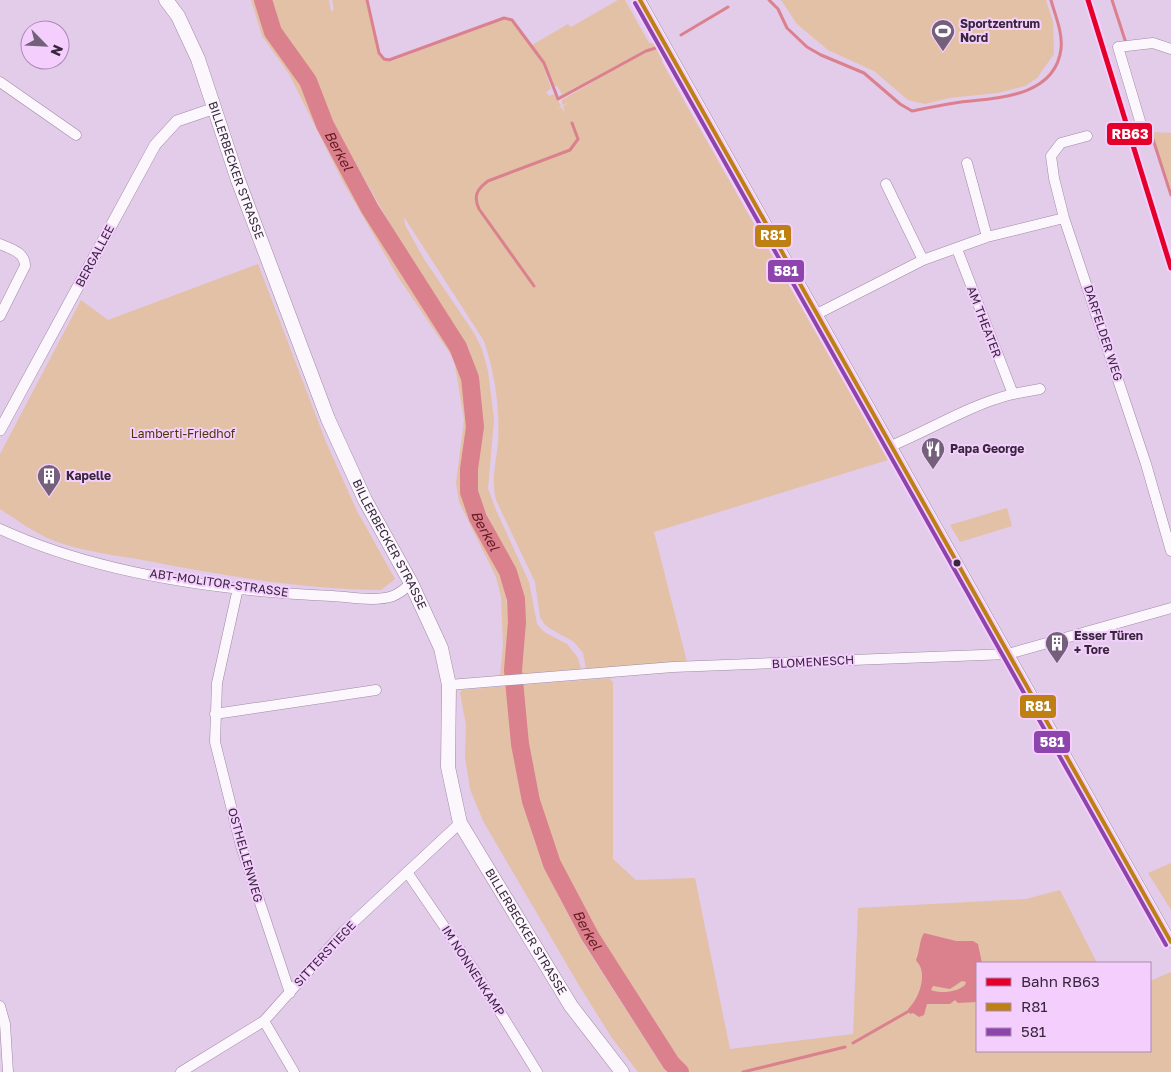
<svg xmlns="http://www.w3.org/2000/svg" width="1171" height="1072" viewBox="0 0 1171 1072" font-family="'Golos Text',sans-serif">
<rect width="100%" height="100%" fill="#e3cbea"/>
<path fill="#e2c1a7" d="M251 0H256L268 35 294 71 323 134 403 276 446 339 458 362 469 419 462 484 464 500 505 588 509 623 508 675 500 676 503 645 501 597 496 577 459 502 456 483 464 420 455 365 451 355 398 277 343 182 289 74 262 36Z
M268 0H329L331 11 334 10 332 0H366L378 54 382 59 389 62 505 19 510 20 543 64 551 89 546 92 549 96 554 94 561 106 556 109 561 107 565 113 563 106 568 103 562 105V100L603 76H600L561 97 559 96 562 94 557 86 554 87 545 62 532 45 568 24 571 27 618 0H625L649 43 657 44 659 47 645 50 617 66 616 69 654 48H660L663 54 662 62 888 460 654 532 687 662 586 669 583 653 574 642 551 629 545 625 540 617 535 582 496 500C491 479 496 463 498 442 500 407 495 374 484 341L404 217 405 225 424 259 474 333 482 349 488 371 494 419 488 489 496 510 529 582 537 624 544 632 567 644 578 658 581 669 520 674 522 600 511 565 479 498 476 483 482 419 476 372 468 347 414 267 328 114 312 75 279 29Z
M781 0H1046L1053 22 1054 54 1037 78 1025 86 998 93 949 98 925 104 908 100 874 71 828 50 797 24Z
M1152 132 1171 133V189Z
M258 264 326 442 357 511 395 579 381 590C301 589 226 576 148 561 117 555 82 552 52 540 33 532 17 520 0 509V454L81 300 108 320Z
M1007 508 1012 526 960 542 950 525Z
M609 678 613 682V859L636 880 695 878 730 1049 853 1034 858 908 1006 900 1026 899 1060 890 1097 963H977V1051H1150V981L1171 972V1072H688L676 1059 591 924 577 900 551 840 537 800 526 751 521 685Z
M508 686 510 734 520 789 535 842 559 897 585 946 666 1072H638L612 1038 580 987 483 821 470 789 465 757 466 725 460 693 462 690Z
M1171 863V910L1148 873Z"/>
<path fill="#db818e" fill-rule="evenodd" d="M924 933 956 941H973L978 944 982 963H977V1002L958 1003 955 1000 950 1004H927L924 1015 919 1017 913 1013 910 1014 908 1009C918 1000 926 979 920 966 919 964 917 962 916 960 920 951 919 941 924 933ZM962 981 966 982 965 985C958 992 941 994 931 990L933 986 950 989Z"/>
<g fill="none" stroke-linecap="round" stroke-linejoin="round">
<path stroke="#db818e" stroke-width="3" d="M367 0 379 53 384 59 389 60 504 18 512 20 544 63 558 99 646 51 659 47
M769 0 778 9 787 28 807 47 821 55 864 73 900 104 912 111C928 108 945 104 961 102 997 98 1055 97 1061 49 1063 33 1055 15 1051 0
M1112 0 1125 40
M681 35 728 7
M1150 130 1171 195
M534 286 479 209C473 196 477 189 488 181L570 150 578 139 572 123
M853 1043 909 1011
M743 1072 845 1047"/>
<path stroke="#db818e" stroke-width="18" id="s1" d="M263 0 273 32 308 81 325 125 370 209 458 347 470 378 475 427 469 469V492L478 518 508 572 516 599 517 622 513 670 520 744 531 801 552 864 590 936 671 1063 680 1072"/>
<g stroke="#9d8ba2" stroke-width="11">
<path id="minor" d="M640 0 1171 942
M0 82 76 135
M1143 131 1118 47 1153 43 1171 49
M1087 136 1061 143 1051 156 1054 178 1064 218 1146 464 1171 551
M967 163 987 237
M886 184 923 260
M0 244C11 249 25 252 25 266L0 316
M817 314 923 260 987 237 1064 218
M1013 394 1040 389
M891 446C932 429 969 405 1013 394L957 249
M0 529C100 575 223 591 332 596 351 597 375 602 393 596 400 593 406 588 411 583
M238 588 217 683 215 742 241 846 290 993
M449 685 673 667 1008 654 1171 608
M215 714 376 690
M407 872 474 970 537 1072
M0 1006 5 1024 8 1072
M264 1021 294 1072
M181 1072 264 1021 344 931 460 823"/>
</g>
<g stroke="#9d8ba2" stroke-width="12">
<path id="tertiary" d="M0 430 155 145 177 121 215 108"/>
</g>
<g stroke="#9d8ba2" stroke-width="15">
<g id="secondary">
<path id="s2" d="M166 0 178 16 198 59 238 180 328 419 365 500 411 583 441 648 449 685 448 767 460 823 571 1006 622 1072"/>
</g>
</g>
<use href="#minor" stroke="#fbf7fc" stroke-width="10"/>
<use href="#tertiary" stroke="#fbf7fc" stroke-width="11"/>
<use href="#secondary" stroke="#fbf7fc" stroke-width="14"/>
<g stroke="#f4cffd" stroke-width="8">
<path id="bus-1" d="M640 0 1171 942"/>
</g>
<g stroke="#f4cffd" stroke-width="8">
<path id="bus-2" d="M635 3 1166 945"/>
</g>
<use href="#bus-1" stroke="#be8012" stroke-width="4"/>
<use href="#bus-2" stroke="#8e44ad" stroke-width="4"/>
<g stroke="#f4cffd" stroke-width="9">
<path id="rail-1" d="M1088 0 1171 268"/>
</g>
<use href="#rail-1" stroke="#e4002b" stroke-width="5"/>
</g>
<defs>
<g id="stadium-pin" transform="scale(1.25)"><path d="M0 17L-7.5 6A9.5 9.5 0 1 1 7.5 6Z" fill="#74607a" stroke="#f4cffd"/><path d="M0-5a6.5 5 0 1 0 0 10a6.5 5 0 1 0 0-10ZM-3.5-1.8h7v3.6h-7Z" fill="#fff"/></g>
<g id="restaurant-pin" transform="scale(1.25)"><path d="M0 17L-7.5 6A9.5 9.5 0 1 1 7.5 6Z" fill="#74607a" stroke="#f4cffd"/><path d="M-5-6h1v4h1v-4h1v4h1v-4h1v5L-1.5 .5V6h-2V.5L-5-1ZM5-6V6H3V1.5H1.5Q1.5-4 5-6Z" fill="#fff"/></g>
<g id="building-pin" transform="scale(1.25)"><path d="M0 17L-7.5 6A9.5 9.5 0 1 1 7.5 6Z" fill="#74607a" stroke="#f4cffd"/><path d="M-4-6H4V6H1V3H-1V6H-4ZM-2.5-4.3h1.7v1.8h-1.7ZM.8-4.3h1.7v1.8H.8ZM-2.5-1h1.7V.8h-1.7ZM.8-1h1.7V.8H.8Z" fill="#fff"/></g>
</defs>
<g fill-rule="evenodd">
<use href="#stadium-pin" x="943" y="31"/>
<use href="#restaurant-pin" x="933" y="449"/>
<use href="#building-pin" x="49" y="476"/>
<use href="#building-pin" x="1057" y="643"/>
</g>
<circle fill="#38263d" stroke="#f4cffd" stroke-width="2" cx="957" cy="563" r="4.5"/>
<g text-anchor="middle" stroke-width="4" stroke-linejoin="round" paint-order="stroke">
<g font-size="12" font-weight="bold" fill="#38263d" stroke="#f4cffd" text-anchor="start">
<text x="960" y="28">Sportzentrum<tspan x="960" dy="14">Nord</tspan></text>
<text x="950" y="453">Papa George</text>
<text x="66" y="480">Kapelle</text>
<text x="1074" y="640">Esser Türen<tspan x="1074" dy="14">+ Tore</tspan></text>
</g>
<g font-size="12" fill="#38263d" stroke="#f4cffd">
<text dy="4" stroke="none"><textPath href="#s2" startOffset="185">BILLERBECKER STRASSE</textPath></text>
<text transform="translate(95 256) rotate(-62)" y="4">BERGALLEE</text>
<text transform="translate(984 322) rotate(69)" y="4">AM THEATER</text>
<text transform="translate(1103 333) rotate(72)" y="4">DARFELDER WEG</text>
<text dy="4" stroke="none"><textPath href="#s2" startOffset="590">BILLERBECKER STRASSE</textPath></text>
<text transform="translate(219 583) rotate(8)" y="4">ABT-MOLITOR-STRASSE</text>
<text transform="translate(813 662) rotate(-3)" y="4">BLOMENESCH</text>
<text transform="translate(245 855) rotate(74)" y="4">OSTHELLENWEG</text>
<text dy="4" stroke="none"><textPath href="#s2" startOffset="1010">BILLERBECKER STRASSE</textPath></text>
<text transform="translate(325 954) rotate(-47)" y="4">SITTERSTIEGE</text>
<text transform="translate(473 971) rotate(57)" y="4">IM NONNENKAMP</text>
</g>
<g font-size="12" fill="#4c3300" stroke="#f4cffd">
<text x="183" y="438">Lamberti-Friedhof</text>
</g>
<g font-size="14" font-style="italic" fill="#671a22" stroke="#f4cffd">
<text dy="5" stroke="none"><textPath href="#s1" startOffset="170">Berkel</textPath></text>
<text dy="5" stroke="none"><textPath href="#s1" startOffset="590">Berkel</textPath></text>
<text dy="5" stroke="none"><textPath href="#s1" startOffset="1010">Berkel</textPath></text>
</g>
</g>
<g stroke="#f4cffd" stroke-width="2">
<rect x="1106" y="122" width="47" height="24" rx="5" fill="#e4002b"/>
<rect x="754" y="224" width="38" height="24" rx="5" fill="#be8012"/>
<rect x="767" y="259" width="38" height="24" rx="5" fill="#8e44ad"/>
<rect x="1019" y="694" width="38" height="25" rx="5" fill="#be8012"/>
<rect x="1033" y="730" width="38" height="24" rx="5" fill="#8e44ad"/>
</g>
<g font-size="14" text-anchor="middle" font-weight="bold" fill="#fff">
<text x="1130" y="139">RB63</text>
<text x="773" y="240">R81</text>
<text x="786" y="276">581</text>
<text x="1038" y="711">R81</text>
<text x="1052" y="747">581</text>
</g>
<rect x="976" y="962" width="175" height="90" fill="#f4cffd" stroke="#a98bb0"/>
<rect x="986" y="978" width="25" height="8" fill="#e4002b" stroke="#a98bb0"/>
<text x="1021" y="987" font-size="15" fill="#38263d">Bahn RB63</text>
<rect x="986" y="1003" width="25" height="8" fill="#be8012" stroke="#a98bb0"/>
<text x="1021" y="1012" font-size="15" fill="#38263d">R81</text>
<rect x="986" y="1028" width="25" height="8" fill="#8e44ad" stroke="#a98bb0"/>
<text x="1021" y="1037" font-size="15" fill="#38263d">581</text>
<g transform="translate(45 45) rotate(114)"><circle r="24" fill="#f4cffd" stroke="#a98bb0"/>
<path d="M0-4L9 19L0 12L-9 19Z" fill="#74607a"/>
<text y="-8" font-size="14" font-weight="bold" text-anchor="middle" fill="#38263d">N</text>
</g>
</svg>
